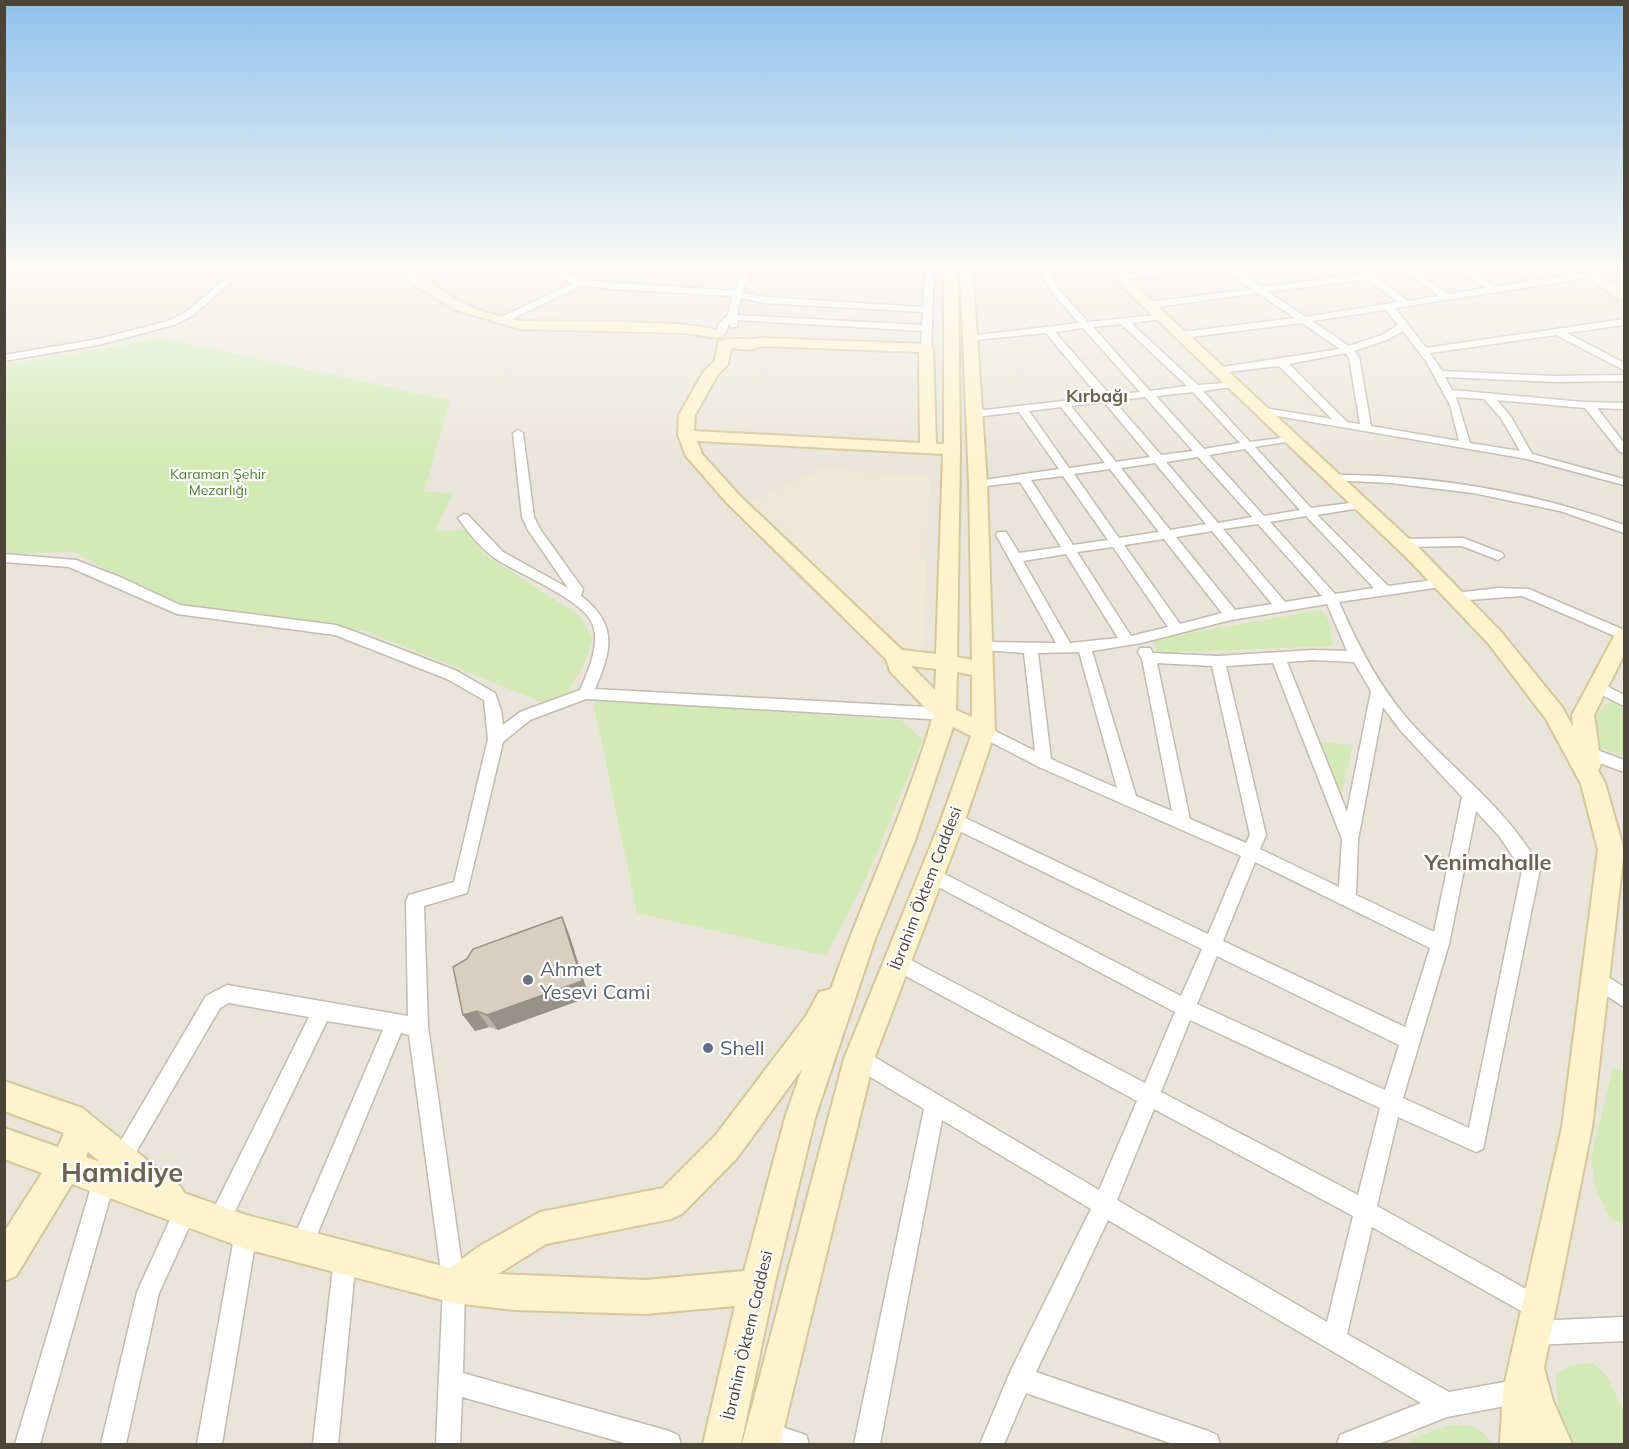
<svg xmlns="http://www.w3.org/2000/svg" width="1629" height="1449" viewBox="0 0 1629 1449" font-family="Mulish,sans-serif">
<rect width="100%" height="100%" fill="#f6f3ec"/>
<path fill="#eae5da" d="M5 264H1624V1444H5Z"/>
<path fill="#efe8d6" d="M823 469 930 477 923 650 892 655 747 504Z"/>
<path fill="#d2eab5" d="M160 338 450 400 424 492 453 493 435 531 469 530 482 553 579 615 593 639 583 667 567 693 542 702 363 630 289 624 177 607 74 552 5 554V366Z
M1321 610 1328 619 1333 646 1158 653 1152 640Z
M593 700 901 720 923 740 868 874 826 956 637 913Z
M1617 702 1624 706V756L1594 746 1596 715 1607 703Z
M1316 742 1353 745 1340 801Z
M1613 1068 1624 1070V1226L1609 1217 1596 1189 1591 1158Z
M1593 1363 1606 1375 1624 1412V1444H1565L1559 1420 1556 1375 1570 1365Z
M1450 1425C1471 1425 1480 1425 1491 1444H1413L1410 1439Z"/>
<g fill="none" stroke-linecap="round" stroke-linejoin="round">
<g stroke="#c2bbae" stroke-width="3">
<path id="street" d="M243 264H252L192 316 174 325 98 345 4 361V355L98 339 168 321 186 312Z
M530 264H541L590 281 734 291 747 264H755L742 292 764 297 923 307 925 271 851 267 847 264 926 266V264H934V267L946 270 942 273 934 272 931 348 926 351 921 348 922 331 738 320 737 327H731L729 324 725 334 720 337 715 334 719 323 728 315 732 296 612 289 583 285 503 323H497V319L573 283ZM741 298 764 303 923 312 922 325 737 315Z
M1090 264 1110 265 1106 268 1049 272 1061 292 1088 322 1165 314 1167 316 1162 319 1131 323 1198 385 1239 382V386L1203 391 1250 442 1296 436V440L1255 447 1311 508 1366 501V507L1317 515 1388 586 1441 579 1448 583 1441 587 1339 602C1358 646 1380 688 1412 724 1452 769 1514 815 1540 869L1483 1149 1476 1152 1398 1117 1377 1206 1546 1300 1550 1308 1546 1316 1538 1320 1530 1316 1372 1227 1347 1334 1449 1392 1521 1379 1530 1382 1533 1391 1530 1400 1521 1403 1447 1417 1379 1444H1337L1340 1435 1421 1403 1108 1220 1036 1372 1208 1431 1217 1435 1220 1444H1173L1026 1393 1004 1444H980L1011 1370 1091 1209 942 1120 880 1444H854L924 1109 852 1066 849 1059 852 1052 859 1049 866 1052 1099 1190 1137 1101 891 968 888 962 891 956 897 953 903 956 1145 1083 1175 1012 925 880 922 875 925 870 931 868 937 870 1181 996 1202 949 947 825 945 820 947 815 953 813 959 815 1208 934 1241 856 1039 767 979 736 976 732 979 728H989L1035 751 1024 653 983 650 976 645 978 642 1056 643 996 535 998 532H1006L1019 553 1061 547 1020 482 978 487 972 484 978 481 1059 469 1019 412 975 417 970 414 975 411 1099 397 1046 333 975 340V336L978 335 1079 323 1054 295 1040 273H976L972 270 976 267H1043ZM1121 324 1187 386 1150 391 1093 327ZM1083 328 1140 392 1110 395 1055 332ZM1193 392 1240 443 1204 449 1156 396ZM1145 397 1193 451 1161 455 1114 401ZM1104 402 1150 457 1116 462 1071 406ZM1061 407 1105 463 1069 468 1029 411ZM1245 449 1300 510 1264 516 1209 455ZM1198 457 1252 517 1218 523 1166 462ZM1155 463 1206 524 1170 530 1121 468ZM1110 469 1159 532 1119 538 1074 474ZM1063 476 1108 540 1073 545 1031 480ZM1306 516 1374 588 1335 594 1270 522ZM1258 524 1322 596 1285 602 1223 529ZM1212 531 1272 604 1235 610 1176 537ZM1164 539 1222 613 1180 624 1124 545ZM1113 547 1168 627 1131 636 1077 552ZM1066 554 1118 638 1070 643 1023 561ZM1327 604 1347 651 1313 650 1218 656 1153 653 1150 648H1140L1138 652 1142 659 1172 811 1136 796 1092 651 1141 643 1231 620ZM1079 652 1117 788 1051 759 1038 653ZM1313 660 1354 662 1371 691 1347 812 1287 662ZM1157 663 1212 666 1250 835 1246 843 1190 819ZM1273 663 1342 839 1339 887 1260 849 1266 835 1226 666ZM1383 707 1401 731 1462 797 1434 932 1356 895 1358 840ZM1476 811 1499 836 1522 870 1469 1128 1403 1098 1449 944ZM1255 862 1430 948 1405 1027 1223 941ZM1217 956 1399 1045 1385 1090 1197 1004ZM1190 1020 1380 1108 1358 1195 1161 1092ZM1154 1109 1353 1216 1327 1322 1117 1200Z
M1211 264H1234L1230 266 1262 287 1361 274 1349 264H1358L1408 301 1439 296 1397 264H1406L1448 294 1486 288 1451 264H1460L1496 287 1529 281 1501 264H1511L1539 280 1624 267V272L1395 308 1426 348 1624 319V325L1567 333 1624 363V370L1556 335 1430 353 1442 371 1554 376 1624 375V381L1554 382 1445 377 1452 390 1583 402 1624 403V409L1597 408 1624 443V453L1620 452 1585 408 1497 400 1511 417 1532 454 1624 479V485L1527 459 1260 413 1259 411 1264 408 1332 419 1279 366 1220 373 1216 372V368L1340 349 1302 323 1182 338 1177 335 1182 332 1295 318 1258 293 1150 308 1145 305 1150 302 1252 289 1221 268 1120 280 1116 277 1120 274ZM1367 279 1398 302 1306 317 1268 292ZM1386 310 1398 325 1382 335 1349 346 1312 321ZM1403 331 1426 361 1450 405 1459 441 1371 426 1359 357 1354 351 1389 339ZM1345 353 1349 358 1360 424 1347 422 1289 364ZM1456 397 1484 399 1501 418 1520 451 1470 443Z
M518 430 523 433 534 517 540 529 583 589 581 596C618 624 612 650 595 689L945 708 950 710 952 714 950 718 945 720 586 699 530 720 503 742 467 893 424 906 428 1027 465 1286 463 1373 669 1431 678 1435 681 1444H628L462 1397 460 1444H436L443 1286 409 1035 401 1033 309 1254 301 1257 293 1254 290 1246 383 1030 327 1021 226 1230 218 1233 210 1230 207 1222 309 1017 229 1003 220 1008 128 1166 121 1170 114 1166 110 1159 206 996 227 985 408 1016 406 901 409 895 454 882 488 739 484 700 447 679 335 635 177 614 69 567 4 562V554L76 560 120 577 180 605 336 625 356 632 457 671 495 693 501 710 503 725 520 712 580 690C588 672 601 643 592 623 582 599 519 574 496 559 481 549 468 532 458 518L464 514 468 515 503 552 568 588 528 530 522 517 513 433Z
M1335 475C1434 475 1532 492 1624 525V533L1560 511 1473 493 1390 483 1331 480V476Z
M1463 538 1502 553 1504 556 1498 560 1462 546 1402 547 1396 543 1402 539Z
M1499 588 1529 589 1624 630V640L1522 596 1455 601 1448 597 1455 593Z
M1599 682 1624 695V706L1594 691 1592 687Z
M1586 746 1624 760V772L1581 756 1578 752 1581 748Z
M1595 969 1624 987V1007L1588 984 1586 978 1588 972Z
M105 1166 113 1169 116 1177 40 1444H15L94 1177 97 1169Z
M186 1199 194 1202 197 1210 159 1293 126 1444H101L137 1292 178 1202Z
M246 1221 254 1224 257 1232 222 1444H197L235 1232 238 1224Z
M345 1247 353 1250 356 1258 338 1444H313L334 1258 337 1250Z
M1624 1317V1341L1533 1345 1525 1341 1521 1333 1525 1325 1533 1321Z
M764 1421 806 1435 809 1444H762L755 1442 752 1433 755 1424Z"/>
</g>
<g stroke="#d6c79b" stroke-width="4">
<path id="secondary" d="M4 264H17L4 274Z
M382 264C418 264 432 288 462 303 476 310 509 320 524 321 555 323 710 318 724 334L717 338 686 333 520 329 453 309Z
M960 264H972L987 484 995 732 965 820 874 1059 780 1444H742L844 1059 941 820 971 736 953 727 914 843 875 939 815 1118 774 1287 741 1444H703L735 1306 645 1314 515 1310 454 1303 246 1249 72 1184 16 1276 4 1281V1232L42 1173 4 1159V1128L58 1147 64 1133 4 1111V1081L82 1108 181 1187 184 1193 246 1215 450 1268 478 1247 540 1212 663 1188 715 1136 806 1016 819 992 831 989C863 897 906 810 933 716L890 671 886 659 727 503 686 456 678 435 679 415 704 371 714 362 719 341C734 337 747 341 762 338L926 344 933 348 936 444H944V271L946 268H956L958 271 960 450 957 657 972 660 969 484ZM763 346 919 352 920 443 694 431 695 415 718 374 728 364 731 348 750 350ZM697 441 943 454 936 654 902 650 739 495 702 454ZM911 666 936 669 935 690ZM957 672 972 675V717L956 710ZM802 1069 785 1118 744 1271 645 1280 498 1274 546 1244 671 1219 682 1214 737 1158ZM88 1152 100 1162 86 1157Z
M1099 264H1112L1421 550 1502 633 1562 707 1573 727 1572 715 1617 631 1624 629V655L1594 715 1601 765 1598 770 1605 783 1624 850 1592 1127 1544 1368 1553 1401 1572 1444H1500L1503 1391 1562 1127 1598 850 1581 784 1546 719 1488 643 1407 558Z
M1568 264H1582L1624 290V300L1619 299Z"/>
</g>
<use href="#street" fill="#fff" fill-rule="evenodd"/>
<use href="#secondary" fill="#fff3cd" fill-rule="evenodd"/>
</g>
<path fill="#bab2a6" d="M562 917 569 934 589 997 498 1030 489 1027 475 1031 463 1015Z"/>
<path fill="#979187" d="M562 917 569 934 589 997 498 1030 487 1015Z
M477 1011 489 1027 475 1031 463 1015Z"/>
<path fill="#d8cfc1" stroke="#979187" stroke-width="1.5" d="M562 917 582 981 487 1015 477 1011 463 1015 453 967 467 959 473 949Z"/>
<linearGradient id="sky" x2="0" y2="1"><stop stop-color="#8fc1ec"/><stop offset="0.57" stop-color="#fbfaf6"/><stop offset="1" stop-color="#fbfaf6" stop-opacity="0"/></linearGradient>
<rect width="1629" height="467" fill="url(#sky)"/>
<circle fill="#6b7280" stroke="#fff" stroke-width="2" cx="528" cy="980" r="6"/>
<circle fill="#5c6f8a" stroke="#fff" stroke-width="2" cx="708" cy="1048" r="6"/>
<g text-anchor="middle" stroke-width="4.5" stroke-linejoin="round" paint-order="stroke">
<g font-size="14" fill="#4a7f2a" stroke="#fff">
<text x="218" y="479">Karaman Şehir<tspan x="218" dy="16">Mezarlığı</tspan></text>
</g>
<g font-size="16" fill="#4b4439" stroke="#fff">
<text transform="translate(925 888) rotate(-69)" y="6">İbrahim Öktem Caddesi</text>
<text transform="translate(747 1335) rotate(-77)" y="6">İbrahim Öktem Caddesi</text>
</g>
<g font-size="18" font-weight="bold" fill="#6e6250" stroke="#fff">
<text x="1097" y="402">Kırbağı</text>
</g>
<g font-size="20" fill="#5b616d" stroke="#fff" text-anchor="start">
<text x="540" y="976">Ahmet<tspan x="540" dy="23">Yesevi Cami</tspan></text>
</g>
<g font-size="20" fill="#4e5e75" stroke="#fff" text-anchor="start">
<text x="720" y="1055">Shell</text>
</g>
<g font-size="22" font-weight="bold" fill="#6e6250" stroke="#fff">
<text x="1488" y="870">Yenimahalle</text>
</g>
<g font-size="27" font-weight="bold" fill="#6e6250" stroke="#fff">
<text x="122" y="1182">Hamidiye</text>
</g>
</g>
<rect width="1629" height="1449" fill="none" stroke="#4b4439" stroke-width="12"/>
</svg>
